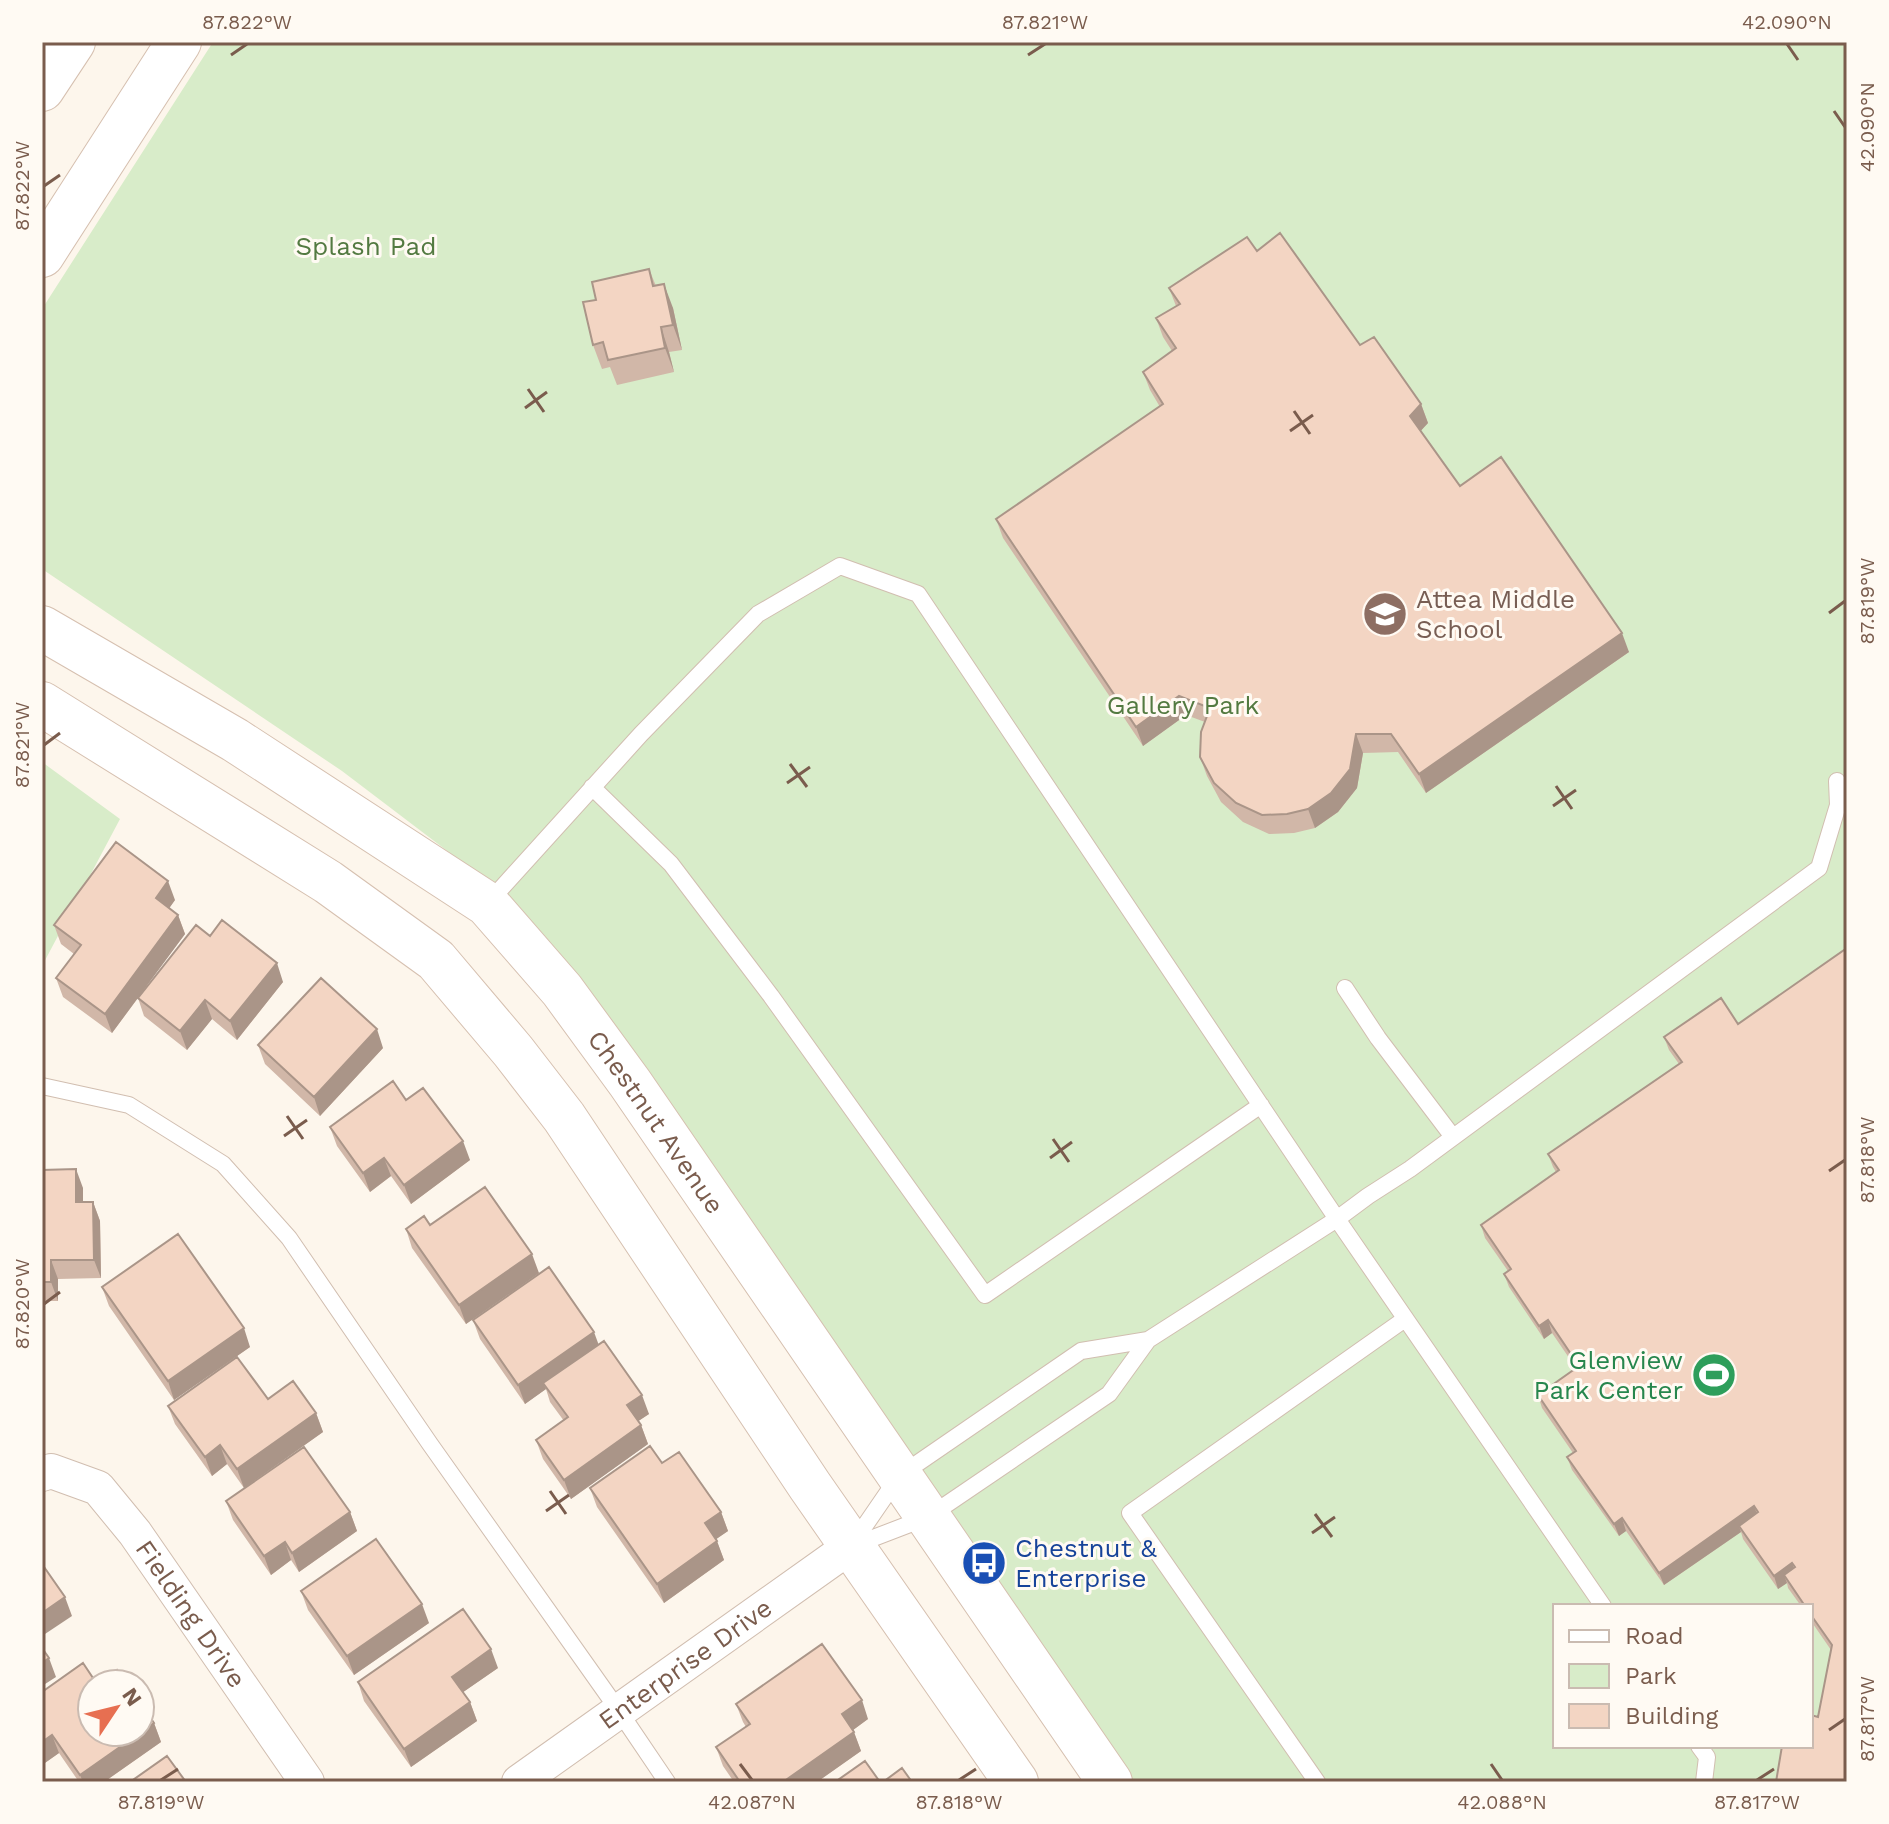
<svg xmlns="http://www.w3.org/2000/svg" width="1889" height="1824" viewBox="0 0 1889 1824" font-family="'Work Sans',sans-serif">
<rect width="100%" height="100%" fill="#fdf6ec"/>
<path fill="#d8ecc9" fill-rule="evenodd" d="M213 42H1847V1782H1124L496 888 342 771 42 569V309ZM1555 1606H1811V1746H1555Z
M42 762 120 819 42 966Z"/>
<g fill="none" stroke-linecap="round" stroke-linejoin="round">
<g stroke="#d1beb0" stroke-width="18">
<path id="lane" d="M592 787 671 864 771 996 985 1295 1261 1105
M488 903 641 734 758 614 840 566 918 594 1337 1219 1603 1606
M1345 988 1378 1038 1453 1137
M42 1086 129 1105 223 1164 289 1238 430 1444 619 1711 667 1782
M853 1543 899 1476 1081 1351 1148 1340
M855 1545 928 1517 1109 1394 1148 1340 1337 1219 1368 1196 1410 1169 1819 868 1838 805 1837 781
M1699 1746 1707 1757 1704 1782
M1317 1782 1130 1513 1405 1319"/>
</g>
<g stroke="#d1beb0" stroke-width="36">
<g id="street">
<path id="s1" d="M42 1474 51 1471 98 1488 135 1533 307 1782"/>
<path id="s2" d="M519 1782 851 1546"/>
</g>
</g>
<g stroke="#d6c0b0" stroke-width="46">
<g id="secondary">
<path d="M42 89 73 42"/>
<path d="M42 255 179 42"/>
<path id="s3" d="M42 628 235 740 487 904 562 990 630 1083 1110 1782"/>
<path d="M42 704 328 882 436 960 513 1051 564 1117 810 1486 1016 1782"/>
</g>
</g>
<use href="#lane" stroke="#fff" stroke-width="16"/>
<use href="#street" stroke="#fff" stroke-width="34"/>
<use href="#secondary" stroke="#fff" stroke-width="44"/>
</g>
<path fill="#d1b7a8" d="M1257 251 1360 345 1421 404 1428 423 1420 431 1460 486 1629 652 1426 793 1398 752 1363 753 1357 788 1338 812 1315 828 1294 833 1269 834 1243 822 1221 802 1207 776 1200 757 1205 722 1186 715 1143 746 1003 538 996 519 1160 407 1150 390 1143 372 1172 351 1163 337 1156 318 1176 306 1169 288Z
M649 269 656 286 673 308 682 350 669 352 674 372 617 385 610 367 602 369 593 345 596 300Z
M175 900 169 908 178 915 185 934 146 986 210 936 283 982 237 1040 212 1019 187 1050 144 1016 138 998 112 1033 63 997 56 978 74 954 61 944 54 925Z
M1847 948V1782L1818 1717 1831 1650 1811 1621V1606H1801L1788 1588 1787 1583 1778 1589 1743 1539 1741 1532 1664 1585 1626 1531 1619 1536 1572 1470 1567 1457 1573 1453 1542 1408 1538 1395 1576 1368 1552 1333 1544 1339 1509 1287 1504 1274 1508 1271 1485 1238 1481 1225 1556 1172 1553 1167 1548 1154 1679 1064 1669 1050 1664 1037 1738 1024Z
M258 1045 383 1048 320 1116 265 1064Z
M406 1100 470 1160 411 1204 391 1176 370 1192 337 1146 330 1127Z
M42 1170 83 1188V1202H93L100 1221 101 1278 58 1279V1301H42Z
M430 1225 539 1273 466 1324 412 1248 406 1229Z
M102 1287 250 1347 174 1400 109 1306Z
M473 1320 598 1344 649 1414 638 1421 641 1425 648 1444 571 1499 543 1459 536 1440 564 1421 550 1402 546 1389 525 1404 480 1339Z
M268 1399 316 1413 323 1432 244 1488 227 1464 212 1476 175 1424 168 1406Z
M662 1463 721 1512 728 1531 716 1539 724 1560 664 1603 597 1507 590 1488Z
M226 1501 350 1512 357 1531 299 1572 291 1560 271 1575 233 1520Z
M301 1591 429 1623 354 1675 308 1610Z
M498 1668 463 1692 470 1702 477 1721 411 1767 364 1701 358 1682Z
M97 1684 154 1723 161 1742 104 1782H79L59 1753 42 1765V1692Z
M736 1704 868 1719 853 1730 861 1751 817 1782H734L723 1766 716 1747 746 1727 743 1722Z"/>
<path fill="#aa9588" d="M664 284 673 308 682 350 673 325Z
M661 327 669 352 674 372 665 348Z
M1421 404 1428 423 1417 435 1410 416Z
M1622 633 1629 652 1426 793 1419 774Z
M1179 696 1186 715 1143 746 1136 727Z
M1356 734 1363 753 1357 788 1338 812 1315 828 1308 809Z
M168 881 175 900 163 917 156 898Z
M178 915 185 934 112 1033 105 1014Z
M277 963 283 982 237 1040 230 1021Z
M205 1000 212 1019 187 1050 180 1031Z
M377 1029 383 1048 320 1116 314 1097Z
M463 1141 470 1160 411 1204 404 1185Z
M384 1158 391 1176 370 1192 363 1173Z
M76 1169 83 1188V1221L76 1202Z
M93 1202 100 1221 101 1278 94 1260Z
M532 1254 539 1273 466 1324 459 1305Z
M51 1260 58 1279V1301L51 1282Z
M1548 1320 1552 1333 1544 1339 1539 1326Z
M244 1328 250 1347 174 1400 168 1381Z
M594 1332 601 1351 543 1383 546 1389 525 1404 518 1385Z
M642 1395 649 1414 634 1424 627 1405Z
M316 1413 323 1432 244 1488 237 1469Z
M641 1425 648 1444 571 1499 564 1480Z
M220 1445 227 1464 212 1476 205 1457Z
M1754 1506 1759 1519 1739 1526 1741 1532 1664 1585 1659 1573Z
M350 1512 357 1531 299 1572 292 1553Z
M721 1512 728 1531 712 1542 705 1523Z
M1622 1518 1626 1531 1619 1536 1614 1524Z
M717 1541 724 1560 664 1603 657 1584Z
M285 1542 291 1560 271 1575 264 1556Z
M1792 1563 1797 1576 1784 1575 1787 1583 1778 1589 1774 1576Z
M65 1597 72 1616 42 1636V1613Z
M422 1604 429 1623 354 1675 347 1656Z
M491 1649 498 1668 459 1695 452 1677Z
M49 1658 56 1677 42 1686V1663Z
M862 1700 868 1719 849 1733 842 1714Z
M470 1702 477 1721 411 1767 404 1749Z
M154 1723 161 1742 104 1782H83L80 1775Z
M854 1732 861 1751 817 1782H783Z
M52 1735 59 1753 42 1765V1742Z"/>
<path fill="#f3d5c3" stroke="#aa9588" stroke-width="2" d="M1280 233 1360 345 1374 337 1421 404 1410 416 1460 486 1501 457 1622 633 1419 774 1391 734H1356L1350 769 1331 793 1308 809 1287 814 1262 815 1236 803 1214 783 1200 757 1201 732 1210 708 1179 696 1136 727 996 519 1163 404 1143 372 1176 348 1156 318 1180 304 1169 288 1247 237 1257 251Z
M649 269 653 286 664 284 673 325 661 327 665 348 608 360 603 342 593 345 583 302 596 300 592 282Z
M116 842 168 881 156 898 178 915 105 1014 56 978 81 945 54 925Z
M222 920 277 963 230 1021 205 1000 180 1031 138 998 196 925 210 936Z
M1847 948V1782H1776L1782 1746H1811V1715L1818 1717 1832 1645 1811 1615V1606H1805L1784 1575 1795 1567 1792 1563 1774 1576 1739 1526 1758 1512 1754 1506 1659 1573 1622 1518 1614 1524 1567 1457 1576 1451 1538 1395 1579 1366 1548 1320 1539 1326 1504 1274 1511 1269 1481 1225 1559 1170 1548 1154 1682 1062 1664 1037 1721 998 1738 1024Z
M321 978 377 1029 314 1097 258 1045Z
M393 1081 406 1100 423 1088 463 1141 404 1185 384 1158 363 1173 330 1127Z
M76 1169V1202H93L94 1260H51V1282H42V1170Z
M485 1187 532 1254 459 1305 406 1229 424 1216 430 1225Z
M178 1234 244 1328 168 1381 102 1287Z
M549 1267 594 1332 518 1385 473 1320Z
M604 1341 642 1395 627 1405 641 1425 564 1480 536 1440 568 1417 543 1383Z
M237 1357 268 1399 293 1381 316 1413 237 1469 220 1445 205 1457 168 1406Z
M650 1446 662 1463 679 1452 721 1512 705 1523 717 1541 657 1584 590 1488Z
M304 1447 350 1512 292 1553 285 1542 264 1556 226 1501Z
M376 1539 422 1604 347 1656 301 1591Z
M42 1564 65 1597 42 1613Z
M463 1609 491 1649 452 1677 470 1702 404 1749 358 1682Z
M822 1644 862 1700 842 1714 854 1732 783 1782H740L716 1747 750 1724 736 1704Z
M42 1648 49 1658 42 1663Z
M83 1663 97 1684H92V1732H140V1703L154 1723 80 1775 52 1735 42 1742V1692Z
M117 1670 127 1684H98Z
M167 1756 186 1782H130Z
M865 1761 880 1782H835Z
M902 1768 912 1782H883Z"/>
<path fill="none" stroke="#7a5c4d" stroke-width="3" d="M1787 44 1798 60M231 55 247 44M1028 55 1045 44M1834 111 1845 127M44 186 60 175M528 389 544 412M525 408 547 392M1294 411 1310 434M1290 431 1313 415M1829 613 1845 601M44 745 60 733M790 764 807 787M787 783 810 767M1556 786 1572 809M1553 806 1576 790M287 1116 303 1139M284 1136 307 1120M1053 1139 1069 1162M1050 1158 1072 1142M1829 1171 1845 1160M44 1304 60 1292M550 1491 566 1514M546 1511 569 1495M1315 1514 1332 1537M1312 1533 1335 1517M1829 1730 1845 1719M740 1764 752 1780M1491 1764 1502 1780M161 1780 178 1769M959 1780 976 1769M1757 1780 1774 1769"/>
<defs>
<g id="school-disc" transform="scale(2.3)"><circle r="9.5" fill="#8d6e63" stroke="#fffaf3"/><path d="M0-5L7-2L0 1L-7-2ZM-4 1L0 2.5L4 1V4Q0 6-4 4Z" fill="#fff"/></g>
<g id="stadium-disc" transform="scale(2.3)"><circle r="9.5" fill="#2e9e5b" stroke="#fffaf3"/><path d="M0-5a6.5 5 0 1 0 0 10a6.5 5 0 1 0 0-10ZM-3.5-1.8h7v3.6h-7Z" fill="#fff"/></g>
<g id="bus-disc" transform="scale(2.3)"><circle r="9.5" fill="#1a4fb4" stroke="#fffaf3"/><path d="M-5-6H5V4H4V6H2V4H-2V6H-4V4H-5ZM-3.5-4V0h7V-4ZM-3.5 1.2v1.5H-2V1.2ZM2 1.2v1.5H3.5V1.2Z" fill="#fff"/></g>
</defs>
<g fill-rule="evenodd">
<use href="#school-disc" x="1385" y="614"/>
<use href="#stadium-disc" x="1714" y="1375"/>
<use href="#bus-disc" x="984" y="1563"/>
</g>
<g text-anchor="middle" stroke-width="6" stroke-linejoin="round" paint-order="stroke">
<g font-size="26" fill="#537a41" stroke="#fffaf3">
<text x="366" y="255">Splash Pad</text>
<text x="1183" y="714">Gallery Park</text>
</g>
<g font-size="26" fill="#785e54" stroke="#fffaf3" text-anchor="start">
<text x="1416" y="608">Attea Middle<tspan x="1416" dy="30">School</tspan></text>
</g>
<g font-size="26" fill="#7a5c4d" stroke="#fffaf3">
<text dy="9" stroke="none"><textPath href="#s3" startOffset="800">Chestnut Avenue</textPath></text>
<text dy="9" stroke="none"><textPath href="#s1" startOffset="216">Fielding Drive</textPath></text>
<text dy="9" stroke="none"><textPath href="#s2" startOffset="204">Enterprise Drive</textPath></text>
</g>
<g font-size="26" fill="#27864d" stroke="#fffaf3" text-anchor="end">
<text x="1683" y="1369">Glenview<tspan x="1683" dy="30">Park Center</tspan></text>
</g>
<g font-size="26" fill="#164399" stroke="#fffaf3" text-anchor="start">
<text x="1015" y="1557">Chestnut &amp;<tspan x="1015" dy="30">Enterprise</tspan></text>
</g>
</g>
<rect width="1889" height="1824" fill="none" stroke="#fffaf3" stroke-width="88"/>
<rect x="1553" y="1604" width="260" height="144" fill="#fffaf3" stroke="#cabbb1" stroke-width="2"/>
<rect x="1569" y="1630" width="40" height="12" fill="#ffffff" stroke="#cabbb1" stroke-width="2"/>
<text x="1625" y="1644" font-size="24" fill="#7a5c4d">Road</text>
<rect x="1569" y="1664" width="40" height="24" fill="#d8ecc9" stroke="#cabbb1" stroke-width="2"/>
<text x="1625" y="1684" font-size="24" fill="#7a5c4d">Park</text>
<rect x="1569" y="1704" width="40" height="24" fill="#f3d5c3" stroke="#cabbb1" stroke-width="2"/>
<text x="1625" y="1724" font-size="24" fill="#7a5c4d">Building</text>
<g transform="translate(116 1708) rotate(55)"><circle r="38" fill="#fffaf3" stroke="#cabbb1" stroke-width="2"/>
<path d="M0-6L14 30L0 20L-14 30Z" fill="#e76f51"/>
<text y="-12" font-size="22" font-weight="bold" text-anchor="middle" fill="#7a5c4d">N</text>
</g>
<rect x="44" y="44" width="1801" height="1736" fill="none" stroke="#7a5c4d" stroke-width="3"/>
<g font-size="20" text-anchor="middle" fill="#7a5c4d">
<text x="247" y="29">87.822°W</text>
<text x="1045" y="29">87.821°W</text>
<text x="1787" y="29">42.090°N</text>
<text transform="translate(1867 127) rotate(-90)" y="7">42.090°N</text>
<text transform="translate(22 186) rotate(-90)" y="7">87.822°W</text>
<text transform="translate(1867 601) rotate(-90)" y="7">87.819°W</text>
<text transform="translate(22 745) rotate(-90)" y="7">87.821°W</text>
<text transform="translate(1867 1160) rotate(-90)" y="7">87.818°W</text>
<text transform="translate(22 1304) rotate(-90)" y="7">87.820°W</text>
<text transform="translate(1867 1719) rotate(-90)" y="7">87.817°W</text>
<text x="161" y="1809">87.819°W</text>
<text x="752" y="1809">42.087°N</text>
<text x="959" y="1809">87.818°W</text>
<text x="1502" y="1809">42.088°N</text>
<text x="1757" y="1809">87.817°W</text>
</g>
</svg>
